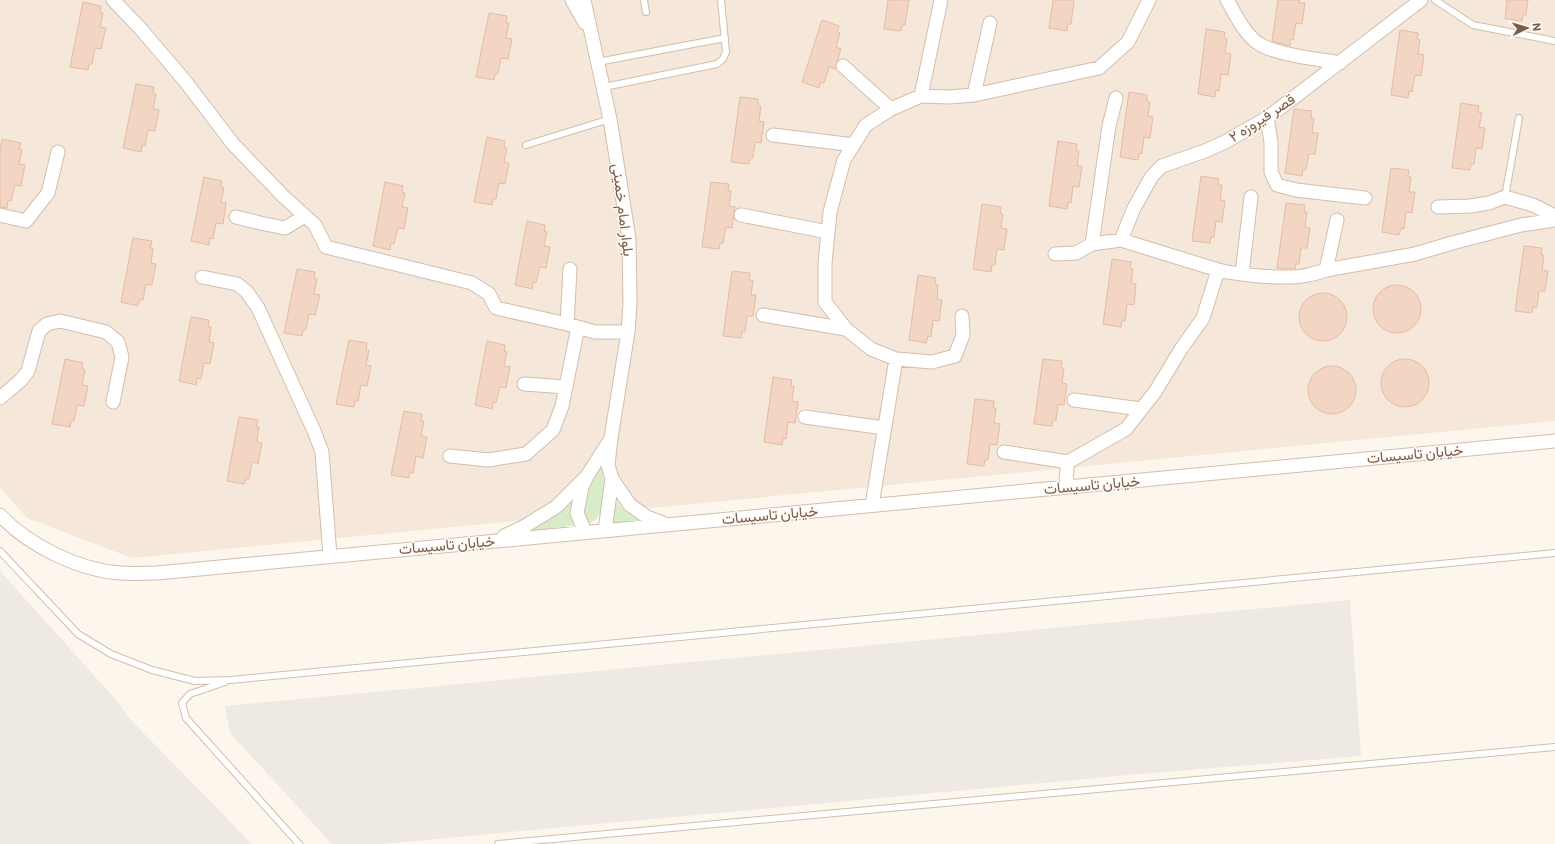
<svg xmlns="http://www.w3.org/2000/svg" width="1555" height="844" viewBox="0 0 1555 844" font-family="Commissioner,Vazirmatn,sans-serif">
<rect width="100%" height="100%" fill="#fdf6ec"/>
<path fill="#f5e8da" d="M0 0H1555V421L132 558 27 518 0 488Z"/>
<path fill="#efe9e4" d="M0 571 118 702 128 717 252 844H0Z
M1350 600 1361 756 1140 774 382 844H332L230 733 225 706Z"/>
<path fill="#d8ecc9" d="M601 455C602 476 612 510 591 523L586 521C578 502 594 473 601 455Z
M575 494 577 525 522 532Z
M614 501C625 512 631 516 646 520L611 524Z"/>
<path fill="#f3d5c3" stroke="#e6bba3" d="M888 0H909L905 25H902L901 31 884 29Z
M1053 0H1074L1071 24H1068L1067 31 1049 28Z
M1278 0H1300L1299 3H1305L1302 24 1296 23 1293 40 1290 39V46L1272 41Z
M1507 0H1528L1526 15H1523L1522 21 1505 19Z
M83 2 101 6 100 12 103 13 100 27 106 28 101 49 95 48 92 64H89L88 70 70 67Z
M489 13 507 16 506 23H509L506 38 512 39 508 59 501 58 498 74H495L494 80 476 77Z
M822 20 839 26 837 32 840 33 836 47 841 49 835 69 829 67 824 83 821 82 819 88 802 82Z
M1206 29 1225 32 1224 38 1227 39 1225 53 1231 54 1228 75 1221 74 1219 91 1216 90 1215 97 1198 94Z
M1400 30 1418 33 1417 39 1420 40 1418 54 1424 55 1421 76 1415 75 1412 92 1409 91 1408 98 1391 95Z
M136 84 154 87 153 94H156L153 109 159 110 155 131 148 130 145 146 142 145 141 152 123 148Z
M1129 92 1147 95V101L1150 102 1148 116 1153 117 1150 138 1144 137 1142 154 1139 153 1138 160 1120 157Z
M740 97 758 99V106H761L759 121 764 122 761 143 755 142 753 158H750L749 164 731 162Z
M1461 103 1479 106 1478 112 1482 113 1479 127 1485 128 1482 149 1476 148 1474 164H1471L1470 170 1452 168Z
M1294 109 1312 111 1311 118H1314L1312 133H1318L1315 154H1309L1306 170 1303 169 1302 176 1285 173Z
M487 137 505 141 504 147 507 148 504 162 509 163 505 184 499 183 496 199H493L492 205 474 202Z
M2 139 21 143 19 149 22 150 19 164 25 165 21 186 15 185 11 201 8 200 7 208 0 207V151Z
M1058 141 1077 144 1076 150 1079 151 1077 166H1082L1079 187 1073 186 1071 203 1068 202 1067 209 1049 206Z
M1391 168 1409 170 1408 176 1411 177 1409 192H1415L1412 213 1406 212 1404 229 1401 228 1399 235 1382 232Z
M1201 176 1219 179 1218 185H1222L1220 200 1225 201 1222 222 1216 221 1214 237H1211L1210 243 1192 241Z
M204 177 222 181 221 187 224 188 221 202 226 203 223 224 216 223 213 239 210 238 209 245 191 241Z
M385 182 403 186 402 192 405 193 402 207 408 208 404 229 398 228 394 244 391 243 390 250 373 246Z
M711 182 729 184 728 191H731L729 206 735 207 732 228 726 227 723 243H720L719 249 702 247Z
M1286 203 1305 205 1304 212H1307L1305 227 1310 228 1307 248H1301L1299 264H1296L1295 269 1277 268Z
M982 204 1001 207 1000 213 1003 214 1001 228 1007 229 1004 250 997 249 995 265H992L991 272 973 269Z
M527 221 545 225 544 231 547 232 544 246 550 247 546 268 540 267 536 283 533 282 532 289 515 285Z
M133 238 152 241 150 248H153L151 263 156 264 152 285 146 284 143 300 140 299 138 306 121 302Z
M1524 246 1542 248 1541 255H1544L1542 270 1548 271 1545 291H1539L1537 307H1533L1532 313 1515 311Z
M1112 259 1131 262 1130 268 1133 269 1131 283 1136 284 1134 305 1127 304 1125 321 1122 320 1121 327 1103 324Z
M297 269 315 272 314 278 317 279 314 294 320 295 315 315 309 314 306 330H303L302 336 284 333Z
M732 271 750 273 749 280H753L751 295H756L753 316H747L745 332 742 331 741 338 723 336Z
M918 275 936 278 935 284 938 285 937 299 942 300 939 321 933 320 931 337 928 336 926 343 909 340Z
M1373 309a24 24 0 1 1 48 0a24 24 0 1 1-48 0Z
M1299 317a24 24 0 1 1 48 0a24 24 0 1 1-48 0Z
M191 317 209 320 208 327H211L209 342 214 343 210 364 204 363 201 379 197 378 196 385 179 381Z
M349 340 367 343 366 350H369L366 365 371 366 367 386 361 385 358 401H355L354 407 336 404Z
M487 341 505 345 504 351 507 352 504 366 510 367 506 388 500 387 496 403 493 402 492 409 475 405Z
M1381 383a24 24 0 1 1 48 0a24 24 0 1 1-48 0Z
M65 359 83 363 82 369 85 370 82 385 88 386 84 406 77 405 74 421H71L70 427 52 424Z
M1043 359 1062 361 1061 368H1064L1062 383 1067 384 1064 405 1058 404 1056 420H1053L1052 426 1034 424Z
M1308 390a24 24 0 1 1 48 0a24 24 0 1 1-48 0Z
M773 377 792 380 791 386 794 387 792 401 798 402 795 423 788 422 786 439 783 438 782 445 764 442Z
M975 399 994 401 993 408H996L994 423 1000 424 997 445 990 444 988 460H985L984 466 967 464Z
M404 411 422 414 421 421H424L421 436 427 437 423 458 416 456 413 473 410 472 409 478 391 475Z
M239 417 258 420 256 427H259L257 442 262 443 258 464 252 462 249 479 246 478 244 484 227 481Z"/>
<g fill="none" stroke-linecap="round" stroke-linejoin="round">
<g stroke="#d1beb0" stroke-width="8">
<path id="service" d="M644 0 646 12
M1435 0 1473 25 1555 41
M598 62 725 38
M604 87 717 64 723 59 726 52 721 0
M526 145 610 119
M1505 197 1519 118
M0 551 78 634 111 654 152 670 195 681 231 680 1555 553
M225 682 190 694 182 703 186 718 299 844
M498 844 1555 747"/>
</g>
<g stroke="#d1beb0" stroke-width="15">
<path id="minor" d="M113 0 140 28 185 81 233 144 283 196 315 225 326 247 472 283 489 294 496 308 567 324 595 332H628
M572 0 585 23
M584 0 610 119 629 239 630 304 628 332 611 438 608 465 612 479 630 505 647 517 663 523
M1227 0C1236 15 1245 36 1261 45 1279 55 1318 59 1340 63
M990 23 974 95 1099 68 1128 42 1149 0
M843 66 891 109
M921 96 941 0
M1267 118 1271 142V172L1277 185 1296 190 1365 198
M773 135 854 145
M1438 207 1470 206 1489 203 1505 197 1533 205 1555 216
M0 215 26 221 48 193 58 152
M741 215 828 232
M236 217 260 223 285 228 305 216
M1121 240 1134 208 1152 176 1162 166 1205 151 1225 142 1267 118 1421 0
M1092 244 1109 126 1116 98
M1055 254 1076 253 1092 244 1121 240 1218 270
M1326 270 1415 254 1452 243 1521 225 1555 220
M1242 274 1251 197
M202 277 237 284 247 292 258 308 314 431 322 452 330 556
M763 315 846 329
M962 316 963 335 955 356 932 362 896 359 871 349 846 329 825 302V263L830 212 844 160 866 125 891 109 921 96 949 97 974 95
M567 324 570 269
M524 384 566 387
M0 398 21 380 28 371 39 331 47 324 60 321 106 332 118 342 122 357 113 402
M1074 400 1141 409
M805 417 884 428
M1004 452 1068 462
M450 456 488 460 526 454 553 430 562 406 578 327
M1070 487 1066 478 1068 462 1126 429 1155 392 1181 349 1203 318 1218 270C1239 275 1287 280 1308 275 1314 274 1320 272 1326 270L1337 220
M872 505 896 359
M0 515C28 545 78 570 120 573 132 574 145 573 157 573L1555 441
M605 530 612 479
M585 532 577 513 582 487 587 476 610 440
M504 536 525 526 556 507 587 476"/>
</g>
<use href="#service" stroke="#fff" stroke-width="6"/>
<use href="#minor" stroke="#fff" stroke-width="13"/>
</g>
<g text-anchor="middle" stroke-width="3" stroke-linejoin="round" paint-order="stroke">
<g font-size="15" fill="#7a5c4d" stroke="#fffaf3">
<text transform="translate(1262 118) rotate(-33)" y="5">قصر فیروزه ۲</text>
<text transform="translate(623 210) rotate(83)" y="5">بلوار امام خمینی</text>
<text transform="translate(1415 454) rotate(-5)" y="5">خیابان تاسیسات</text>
<text transform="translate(1092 485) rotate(-5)" y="5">خیابان تاسیسات</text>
<text transform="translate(770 515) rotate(-5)" y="5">خیابان تاسیسات</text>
<text transform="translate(447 545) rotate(-5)" y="5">خیابان تاسیسات</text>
</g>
</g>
<g transform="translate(1527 28) rotate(85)" stroke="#fffaf3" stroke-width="3" paint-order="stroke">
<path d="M0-3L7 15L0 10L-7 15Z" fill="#7a5c4d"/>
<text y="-6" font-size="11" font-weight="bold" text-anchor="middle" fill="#7a5c4d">N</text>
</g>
</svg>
